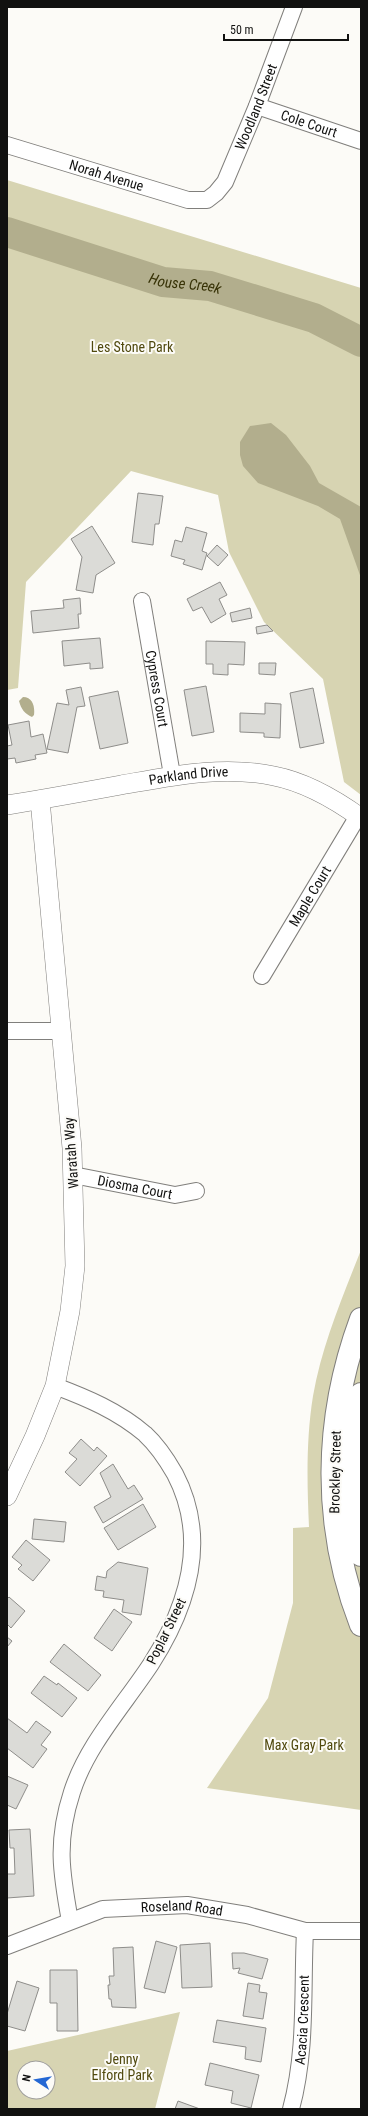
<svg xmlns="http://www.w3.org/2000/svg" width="368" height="2116" viewBox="0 0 368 2116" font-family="'Roboto Condensed',sans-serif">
<rect width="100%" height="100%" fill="#fcfbf7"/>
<path fill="#d7d4b2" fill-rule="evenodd" d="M7 180 361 288V795L344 782 323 679 264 622 229 552 218 495 131 471 26 582 18 688 7 690Z
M361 1250V1810L207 1788 268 1698 293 1603V1528L309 1527C307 1484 306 1439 313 1396 322 1345 342 1298 361 1250Z
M180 2012 155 2109H7V2051ZM24 2068H48V2092H24Z"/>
<path fill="#b2ae8d" d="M271 423 286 435 310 466 319 483 361 507V578L340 519 318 506 258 483 243 466 240 455V442L250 426Z
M23 697C33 697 35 707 34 715L32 717C25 714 21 709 19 701Z"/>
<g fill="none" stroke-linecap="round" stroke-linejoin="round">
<path stroke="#b2ae8d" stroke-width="30" id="s1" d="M7 232 163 282 210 286 314 318 361 342"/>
</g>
<path fill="#dbdbd7" stroke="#8e8d8a" d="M138 493 163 496 159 524H155L153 545 132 542Z
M92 526 115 563 96 575 93 593 76 590 82 557 71 539Z
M186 527 207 533 202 551 207 553 202 570 183 564 185 560 171 556 175 540 182 542Z
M217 545 228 555 218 566 207 556Z
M220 582 227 595 219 599 226 614 211 623 202 607 193 611 187 599Z
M80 598 81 614H78L79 628 33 633 31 611 64 608 63 600Z
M250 608 252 618 232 622 230 613Z
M267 625 273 631 257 634 256 627Z
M100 638 103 668 90 669V663L64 666 62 641Z
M206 641 245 642 244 665 228 664V675L213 674V664H206Z
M259 663H276L275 675 259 674Z
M206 686 214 732 192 736 184 690Z
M81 687 85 706 77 707 68 753 47 749 57 703 69 705 66 690Z
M313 688 324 743 300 748 290 693Z
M118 691 128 743 100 749 89 697Z
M265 703 281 704 280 738 264 737V733L240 732V713L265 714Z
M29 721 31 737 43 734 47 753 35 755 36 759 16 763 15 758 7 759V746L12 745 8 725Z
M81 1439 94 1451 97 1447 107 1456 80 1486 65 1472 77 1459 69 1453Z
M113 1464 128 1489 134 1485 143 1499 103 1523 94 1507 111 1497 100 1473Z
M143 1504 156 1527 118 1550 104 1528Z
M34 1519 66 1522 64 1542 32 1539Z
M26 1540 50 1560 33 1581 18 1569 22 1565 12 1557Z
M118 1562 148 1568 141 1615 122 1612 124 1600 103 1597 104 1591 95 1590 97 1576 106 1578 107 1571Z
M9 1597 25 1611 11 1628 7 1624V1599Z
M114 1609 132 1622 112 1651 94 1638Z
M7 1637 12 1641 7 1647Z
M64 1644 101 1675 88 1691 50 1662Z
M44 1676 57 1685 58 1683 77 1698 62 1717 31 1693Z
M7 1718 27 1733 36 1721 51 1732 41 1745 47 1749 33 1768 7 1748Z
M7 1776 28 1785 16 1809 7 1805Z
M30 1829 34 1896 7 1898V1874H15L14 1848H10L9 1830Z
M156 1941 177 1947 165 1993 144 1988Z
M210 1943 212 1987 182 1988 180 1945Z
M133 1947 136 2008 112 2007 111 1999H109L108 1985H110L109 1976H114L113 1948Z
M232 1953H244L268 1959 262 1979 238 1973 240 1968 233 1969Z
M50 1970H77L78 2031H57V2003H50Z
M17 1981 39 1988 25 2031 7 2026V2014Z
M248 1983 260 1985 259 1992 267 1993 263 2019 243 2016Z
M217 2020 266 2028 261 2062 245 2059 246 2047 213 2042Z
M210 2063 259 2075 251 2108 231 2103 233 2091 205 2085Z
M178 2101 200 2109H175Z"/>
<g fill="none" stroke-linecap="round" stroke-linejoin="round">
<g stroke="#807f7c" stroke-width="18">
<g id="minor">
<path id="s2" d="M257 106 361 141"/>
<path id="s3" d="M7 145 188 200H207L216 193 225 182 257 106 294 7"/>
<path id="s4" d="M142 601 172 775"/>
<path id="s5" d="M262 976 358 816"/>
<path d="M7 1031H60"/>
<path id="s6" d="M73 1175 175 1195 196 1191"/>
<path d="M55 1386C87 1398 118 1411 145 1434 157 1445 167 1460 175 1474 209 1539 188 1606 151 1664 124 1705 87 1745 72 1792 56 1841 61 1872 70 1921"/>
<path id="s7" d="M7 1946 103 1909 187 1905 247 1915 305 1931H361"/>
<path id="s8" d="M291 2109C307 2050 302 1991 305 1931"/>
</g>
</g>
<g stroke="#807f7c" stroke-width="20">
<g id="tertiary">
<path id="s9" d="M7 805C45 799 83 792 121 785 172 776 223 765 274 776 305 782 336 800 361 818"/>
<path d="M7 1496 35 1436 55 1386 70 1311 75 1266 72 1148 40 800"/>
</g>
</g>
<g stroke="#807f7c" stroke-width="24">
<path id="secondary" d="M361 1319C324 1419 322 1525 361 1625
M361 1394C352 1447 352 1501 361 1555"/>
</g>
<use href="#minor" stroke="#fff" stroke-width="16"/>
<use href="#tertiary" stroke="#fff" stroke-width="19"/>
<use href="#secondary" stroke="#fff" stroke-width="22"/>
</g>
<g text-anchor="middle" stroke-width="4" stroke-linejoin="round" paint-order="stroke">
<g font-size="14" fill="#111110" stroke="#fcfbf7">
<text dy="5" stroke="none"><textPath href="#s3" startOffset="315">Woodland Street</textPath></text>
<text dy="5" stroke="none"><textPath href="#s2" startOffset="55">Cole Court</textPath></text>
<text dy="5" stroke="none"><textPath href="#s3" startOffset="104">Norah Avenue</textPath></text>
<text dy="5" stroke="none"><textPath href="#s4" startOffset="89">Cypress Court</textPath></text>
<text dy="5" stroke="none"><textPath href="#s9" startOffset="184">Parkland Drive</textPath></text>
<text dy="5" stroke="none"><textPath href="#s5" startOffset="93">Maple Court</textPath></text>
<text transform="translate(71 1153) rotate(-94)" y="5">Waratah Way</text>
<text dy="5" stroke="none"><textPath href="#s6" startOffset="63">Diosma Court</textPath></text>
<text transform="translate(335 1472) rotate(-89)" y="5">Brockley Street</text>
<text transform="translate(166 1631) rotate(-64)" y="5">Poplar Street</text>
<text dy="5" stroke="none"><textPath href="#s7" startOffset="182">Roseland Road</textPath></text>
<text dy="5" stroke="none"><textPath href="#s8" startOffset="90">Acacia Crescent</textPath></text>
</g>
<g font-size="14" fill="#50490e" stroke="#fcfbf7">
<text x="132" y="352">Les Stone Park</text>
<text x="304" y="1750">Max Gray Park</text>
<text x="122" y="2064">Jenny<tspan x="122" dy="16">Elford Park</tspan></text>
</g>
<g font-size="15" font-style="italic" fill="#373206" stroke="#fcfbf7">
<text dy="5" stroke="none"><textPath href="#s1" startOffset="186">House Creek</textPath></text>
</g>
</g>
<rect width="368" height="2116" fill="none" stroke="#111110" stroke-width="16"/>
<g transform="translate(36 2080) rotate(282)"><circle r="19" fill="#fcfbf7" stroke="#9e9d9b"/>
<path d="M0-3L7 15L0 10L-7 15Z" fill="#2467d3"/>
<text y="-6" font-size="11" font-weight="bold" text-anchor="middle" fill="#111110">N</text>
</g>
<path d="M224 34v6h124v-6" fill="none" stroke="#111110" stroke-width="2"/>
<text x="230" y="34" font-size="12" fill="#111110" stroke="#fcfbf7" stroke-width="3" paint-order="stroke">50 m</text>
</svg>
